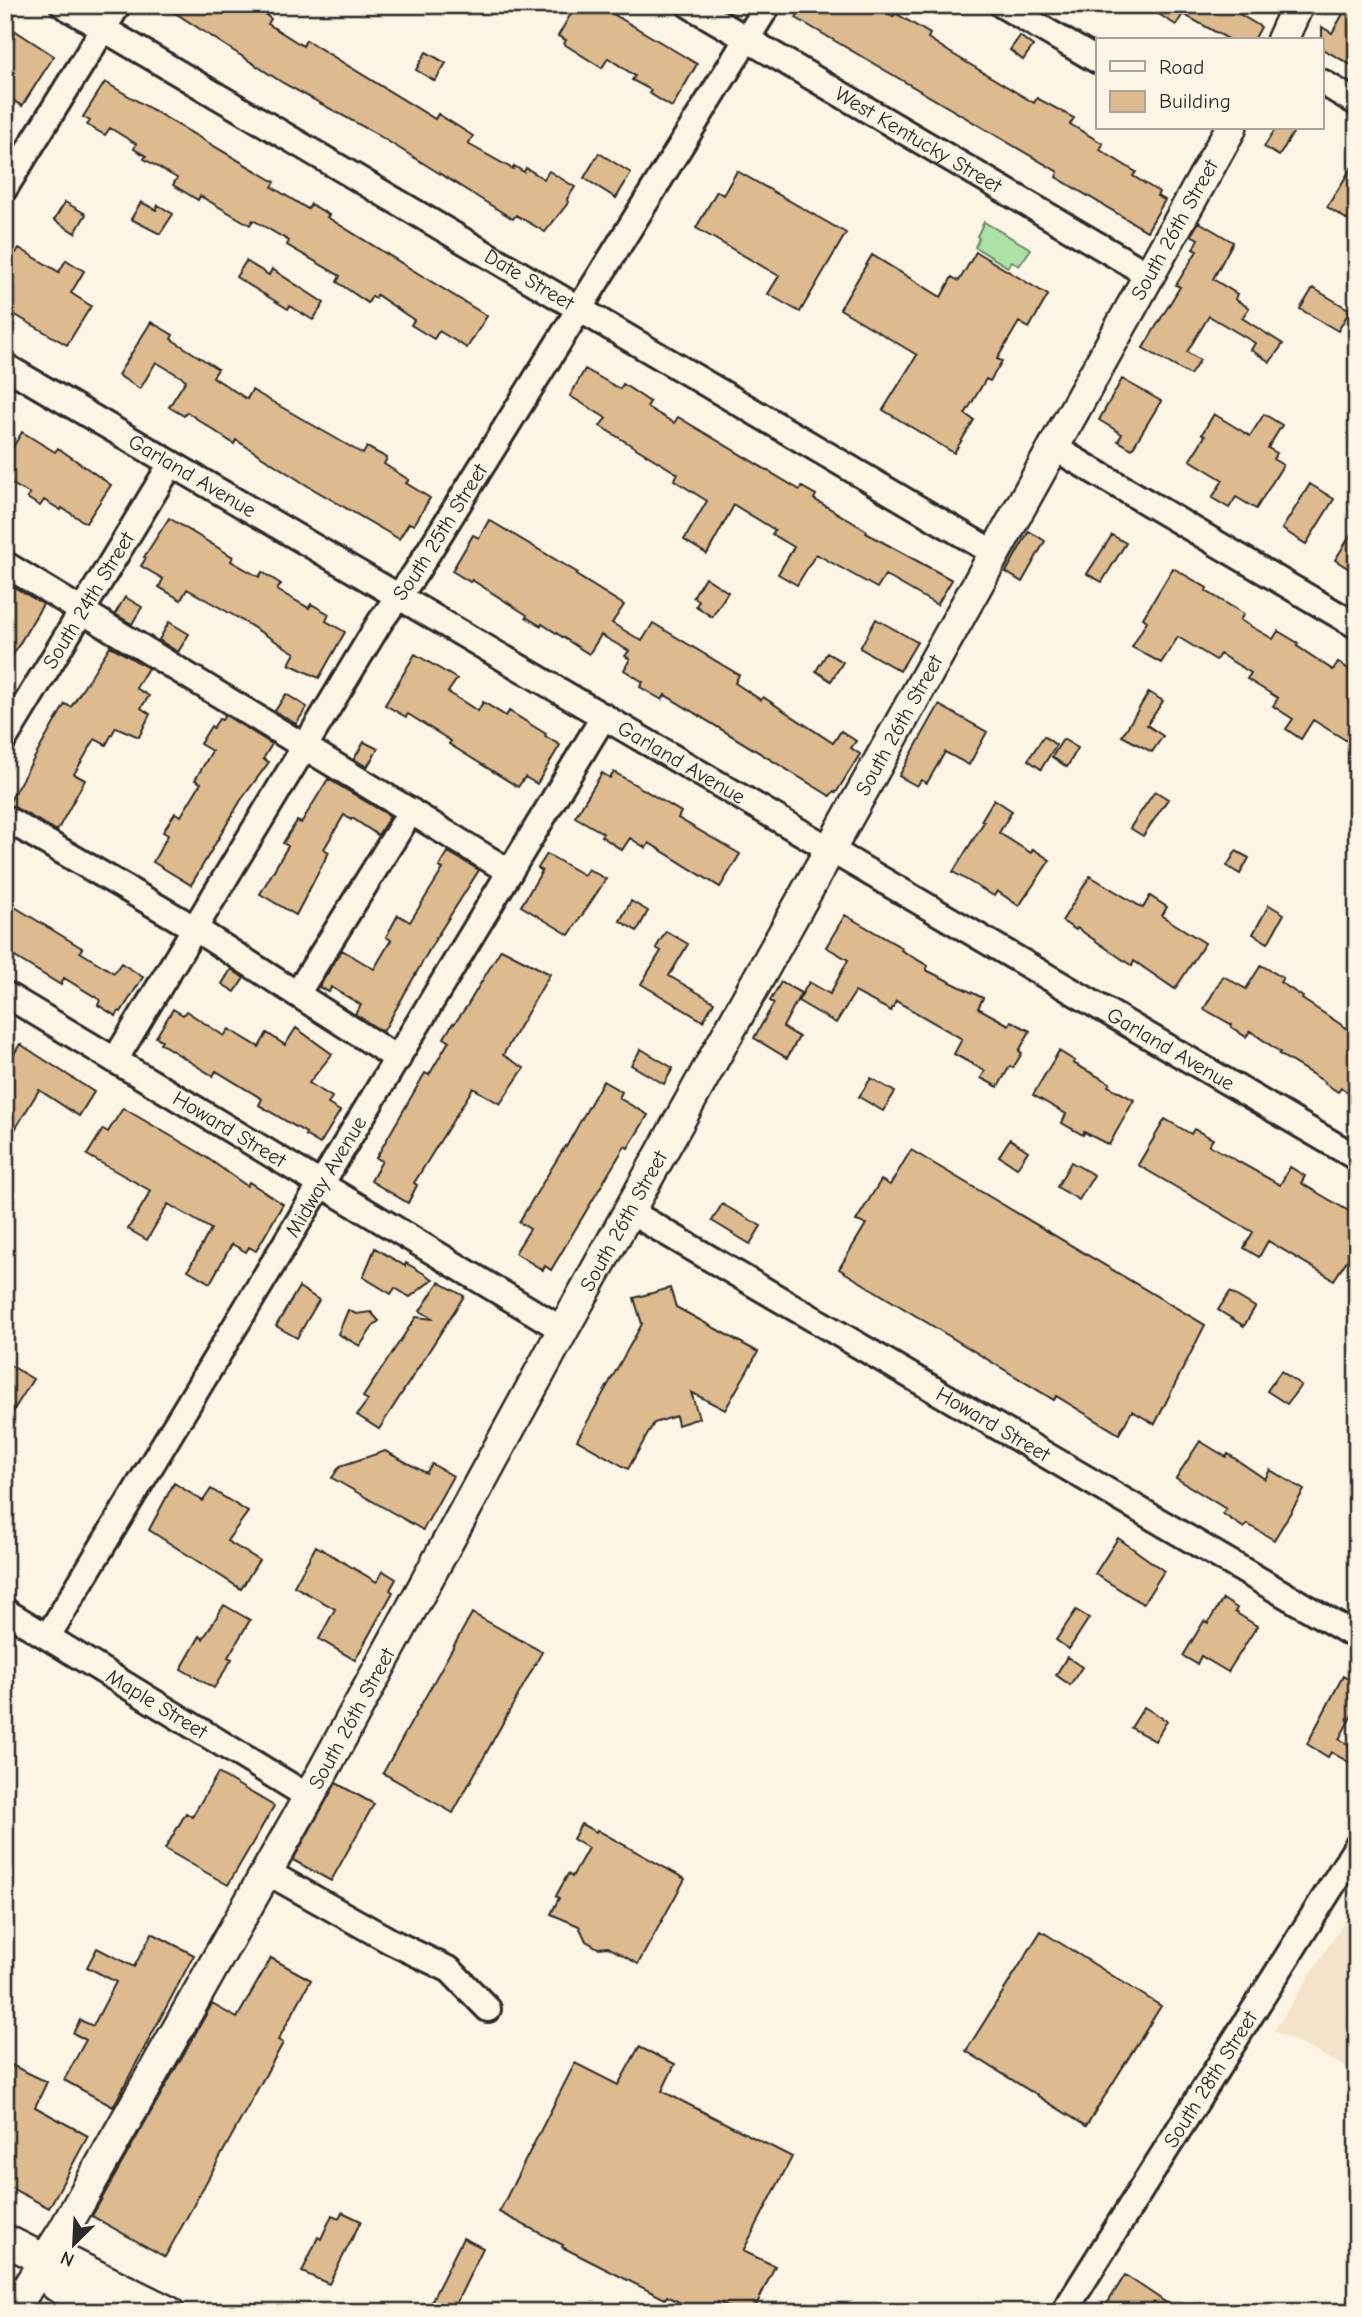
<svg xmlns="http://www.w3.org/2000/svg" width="1362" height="2317" viewBox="0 0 1362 2317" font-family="'Comic Neue',sans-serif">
<rect width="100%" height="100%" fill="#fcf5e5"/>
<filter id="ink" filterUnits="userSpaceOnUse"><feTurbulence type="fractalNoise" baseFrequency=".0143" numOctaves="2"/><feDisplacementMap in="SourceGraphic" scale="14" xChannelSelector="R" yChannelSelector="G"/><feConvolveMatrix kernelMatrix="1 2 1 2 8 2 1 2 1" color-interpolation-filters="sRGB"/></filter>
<g filter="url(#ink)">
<path fill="#f3e3cb" d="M1357 1902V2072L1274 2031Z"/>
<path fill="#ace2a5" stroke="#6c8668" stroke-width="2" d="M984 222 1031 249 1019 266 1011 261 1008 267 975 247 979 238 977 236Z"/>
<path fill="#deba8f" stroke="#2b2b2b" stroke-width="2" d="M163 5H272L266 15 271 19 268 24 303 46 306 40 435 119 438 114 473 136 468 144 513 169 514 166 524 172 526 168 544 179 549 171 575 187 567 199 568 203 545 232 516 215 513 219 373 132 283 83Z
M576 5H598L697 64 672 107 649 93 651 90 632 80 635 76 608 58 602 68 564 44 566 40 558 36Z
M803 5H873L893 17 895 13 930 34 928 38 951 53 1034 103 1037 98 1074 118 1070 124 1103 144 1100 150 1136 172 1133 176 1159 192 1157 196 1165 200 1147 231 1056 177 1058 172 796 18Z
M1144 5H1224L1261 27 1254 40H1230L1183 14 1176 25Z
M1348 5H1357V68L1322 49V27L1332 33Z
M5 24 54 56 22 106 5 95Z
M1020 36 1033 46 1023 60 1010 50Z
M426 52 446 63 435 81 416 70Z
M105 82 275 182 272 187 308 209 311 204 329 215 327 217 487 316 467 348 439 331 434 339 411 325 414 320 377 295 375 298 372 296 368 303 337 282 340 276 287 245 289 241 253 220 250 225 200 196 198 200 173 185 177 178 144 159 146 156 134 149 136 144 110 128 105 135 87 125 90 121 83 117Z
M1276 128H1296L1279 156 1264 147Z
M599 153 631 173 616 198 584 178Z
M1357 159V214L1351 222 1327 207Z
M737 171 846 233 800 312 768 294 779 276 696 228 717 191 723 195Z
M65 202 86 214 75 233 54 220Z
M141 202 156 210 158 205 173 214 160 234 131 219Z
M1199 222 1233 242 1213 279 1237 294 1235 299 1249 308 1242 318 1283 344 1270 362 1251 350 1255 343 1209 316 1187 352 1200 360 1190 375 1143 348 1180 287 1176 285 1197 251 1193 249 1198 239 1191 235Z
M5 247 16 253 19 248 59 272 66 260 84 271 71 293 91 306 67 345 5 309Z
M976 252 1048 295 1029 328 1019 322 997 359 1002 361 990 381 986 379 965 414 974 420 954 453 883 410 917 355 840 309 872 255 941 297 952 277 959 281Z
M246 261 269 275 272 269 324 303 313 320 290 306 288 309 236 277Z
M1313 288 1350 310 1338 331 1300 309Z
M151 322 173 335 171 339 218 369 213 377 247 399 252 390 363 454 367 447 387 458 384 464 409 480 406 483 430 498 414 525 409 523 399 539 308 486 236 440 234 444 187 412 184 416 169 407 186 380 156 362 140 389 118 375Z
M585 369 620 389 623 384 650 402 647 407 674 423 678 417 800 490 802 487 816 495 814 499 867 531 866 533 952 580 937 605 885 575 877 588 816 554 797 585 778 574 794 547 772 534 775 530 734 505 707 554 684 540 707 501 674 480 678 474 600 426 606 418 570 396Z
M1122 379 1161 401 1132 449 1118 441 1122 434 1099 420Z
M1214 414 1250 436 1264 414 1282 425 1268 448 1277 453 1273 459 1283 465 1256 509 1236 497 1229 508 1212 498 1223 480 1190 460 1205 436 1202 434Z
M22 432 55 452 58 448 111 485 86 523 62 508 61 510 44 500 40 506 27 498 30 494 5 480V460Z
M1310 484 1334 499 1306 544 1282 529Z
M169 518 233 557 231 561 259 577 262 572 281 584 277 590 309 608 311 604 329 614 326 621 345 632 319 678 289 664 295 653 233 615 187 589 181 600 159 587 163 579 141 566 146 558 144 557Z
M489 520 578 573 576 575 624 605 612 623 642 641 653 623 739 675 735 683 761 700 763 697 833 743 841 731 856 741 851 748 860 754 836 793 834 791 830 796 665 695 662 700 640 687 643 682 624 670 630 659 625 656 629 651 601 635 589 654 542 624 541 626 526 617 527 615 472 580 470 582 452 571 473 535 479 538Z
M1357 525V574L1335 560Z
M1029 531 1045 541 1022 582 1006 572Z
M1112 535 1126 543 1102 582 1087 574Z
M1173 568 1207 588 1206 591 1244 614 1240 620 1273 639 1278 631 1298 643 1297 646 1333 670 1338 662 1357 675V747L1313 720 1301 739 1286 729 1293 719 1273 706 1278 698 1247 679 1251 673 1220 654 1216 660 1178 637 1161 663 1132 647 1147 621 1143 618Z
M705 577 728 592 712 617 696 606 699 601 693 597Z
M5 582 43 604 5 668Z
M125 597 142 607 132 624 115 614Z
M876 619 917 642 900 671 860 648Z
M169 622 189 634 178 652 159 640Z
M110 646 148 668 136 688 149 696 141 708 150 714 139 737 116 727 106 745 95 739 74 774 85 780 57 831 8 804 65 704 71 707Z
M827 653 843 662 831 681 816 671Z
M415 654 457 679 448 692 478 711 483 702 506 716 509 711 546 734 545 736 560 745 537 784 525 777 518 787 449 744 451 741 408 714 406 717 385 705Z
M1149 692 1163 701 1147 725 1163 736 1152 752 1122 736Z
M286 694 307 707 296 724 275 711Z
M939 705 987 732 969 765 945 752 927 783 921 780 917 786 899 776Z
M225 715 272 744 263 759 269 762 241 800 191 885 153 862 168 835 163 832 175 813 181 816 201 783 195 780 212 751 200 744 211 726 213 728 219 719 222 720Z
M1044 736 1056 745 1041 769 1028 760Z
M1063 739 1078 748 1067 767 1052 757Z
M364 742 378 749 367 767 354 759Z
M614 772 681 812 678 818 740 854 720 887 649 843 646 848 630 838 622 850 601 836 603 833 575 817 602 773 610 778Z
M328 779 390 816 378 835 352 818 351 820 344 815 324 849 329 852 296 915 260 894 288 846 283 843 297 821 301 823Z
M1155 791 1168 799 1143 836 1130 828Z
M994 799 1012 811 999 833 1031 853 1033 849 1050 860 1019 906 997 891 994 896 953 872 984 822 981 821Z
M1236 851 1249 858 1240 874 1227 866Z
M448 852 479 870 436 938 383 1032 355 1014 361 1005 331 987 329 992 319 987 342 950 374 969 391 940 386 937 398 915 410 922 443 869 439 867Z
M547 854 584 875 588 869 606 879 569 935 521 906 542 871 538 868Z
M1090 876 1143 908 1150 896 1167 907 1162 916 1205 943 1175 989 1134 961 1132 966 1077 928 1076 930 1062 921Z
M5 901 82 948 80 952 114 973 121 963 143 977 121 1012 119 1011 116 1016 98 1005 100 1000 64 978 61 985 5 951Z
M631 901 648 911 637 931 620 921Z
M1269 905 1284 914 1268 943 1253 934Z
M845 915 902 948 901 950 928 966 926 970 983 998 978 1008 1009 1025 1011 1021 1030 1031 1019 1051 1022 1053 1013 1068 1010 1066 998 1087 981 1078 985 1071 954 1054 962 1039 896 1001 891 1011 855 992 836 1023 798 1001 809 982 830 994 848 960 826 947Z
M666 931 688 944 669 976 714 1002 703 1021 641 984 661 951 656 948Z
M501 949 550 974 503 1055 524 1068 500 1104 473 1088 414 1183 417 1185 408 1203 371 1181 382 1161 376 1158 425 1073 429 1075 449 1041 444 1038 453 1023 454 1024 467 1006Z
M1261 965 1283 978 1280 982 1303 997 1302 999 1357 1035V1097L1341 1088 1338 1092 1324 1083 1325 1082 1279 1054 1280 1052 1250 1031 1246 1037 1231 1027 1232 1025 1204 1009 1223 976 1246 989Z
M231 969 244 978 235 992 222 984Z
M781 982 801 993 783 1027 799 1037 787 1058 754 1038 774 1003 770 1001Z
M173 1009 183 1015 186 1011 224 1036 229 1029 259 1047 267 1033 285 1045 296 1028 332 1054 309 1083 332 1097 328 1104 340 1111 320 1144 305 1135 306 1133 259 1105 262 1099 216 1071 213 1076 160 1043 162 1040 156 1037Z
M20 1044 94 1092 79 1116 39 1090 5 1146V1069Z
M641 1049 673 1068 664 1084 631 1065Z
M1059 1051 1075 1061 1073 1063 1110 1083 1108 1086 1134 1100 1109 1145 1084 1132 1083 1135 1062 1123 1066 1114 1033 1095Z
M871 1078 895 1092 883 1111 859 1097Z
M603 1081 622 1092 619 1098 648 1115 628 1148 625 1146 610 1171 551 1270 545 1266 543 1270 515 1253 530 1229 519 1222 565 1146 566 1147Z
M123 1108 200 1153 247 1186 249 1182 283 1204 256 1251 249 1247 246 1252 232 1244 210 1283 188 1270 211 1229 168 1204 147 1240 128 1229 151 1191 87 1155 103 1129 108 1132Z
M1165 1119 1191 1134 1194 1129 1213 1139 1209 1145 1280 1185 1290 1167 1305 1176 1301 1183 1357 1216V1239L1348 1252 1351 1254 1334 1280 1268 1241 1259 1257 1244 1248 1253 1232 1138 1165Z
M1010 1139 1028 1151 1017 1168 999 1156Z
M911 1150 1205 1325 1155 1424 1132 1411 1119 1434 1056 1396 1054 1400 839 1269 866 1224 856 1221 881 1180 890 1185Z
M1071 1162 1094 1175 1079 1200 1057 1187Z
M722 1204 761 1226 750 1244 712 1221Z
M375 1248 405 1266 406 1263 433 1279 410 1297 395 1288 391 1294 363 1277Z
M439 1282 464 1296 379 1429 357 1415 368 1400 363 1397 416 1317 434 1319 420 1311Z
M299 1287 319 1300 297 1338 276 1326Z
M670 1288 676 1307 758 1352 725 1410 691 1392 699 1418 678 1425 676 1416 654 1423 628 1469 577 1440 642 1324 634 1298Z
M1230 1292 1255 1307 1244 1326 1218 1310Z
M348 1310 356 1314 371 1312 379 1321 374 1325 360 1346 338 1334Z
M5 1362 33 1379 5 1424Z
M1281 1371 1301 1385 1287 1404 1267 1391Z
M1200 1441 1226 1457 1228 1454 1265 1479 1270 1470 1304 1490 1274 1540 1247 1524 1244 1528 1223 1514 1226 1509 1176 1478Z
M385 1451 426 1473 432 1464 453 1476 423 1530 332 1478 340 1466Z
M174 1483 203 1501 211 1489 248 1512 227 1541 259 1560 241 1589 149 1530Z
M1118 1538 1164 1571 1143 1604 1095 1574Z
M316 1546 377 1582 383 1571 396 1579 390 1590 393 1592 355 1660 319 1639 335 1609 294 1586Z
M1223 1599 1237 1608 1235 1612 1257 1626 1228 1672 1201 1656 1197 1664 1183 1656 1204 1621 1208 1623Z
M224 1605 250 1620 228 1657 232 1659 214 1688 181 1669 200 1636 203 1639Z
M1076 1610 1089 1618 1069 1649 1056 1640Z
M472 1613 542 1652 453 1813 383 1773Z
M1067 1657 1082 1667 1070 1685 1056 1675Z
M1343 1676 1357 1685V1706L1339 1739 1357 1749V1767L1331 1752 1328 1757 1307 1744Z
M1144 1707 1167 1721 1155 1741 1131 1728Z
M218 1773 274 1806 228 1885 165 1849 186 1813 192 1817Z
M336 1783 374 1804 331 1881 293 1860Z
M581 1824 596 1832 597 1830 685 1879 638 1964 608 1947 598 1948 586 1941 579 1926 551 1914 559 1898 556 1896 568 1874 572 1877 588 1848 573 1839Z
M1041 1931 1161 2006 1086 2126 966 2051Z
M152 1933 194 1955 113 2107 64 2080 86 2040 73 2033 80 2020 93 2026 116 1982 87 1967 97 1948 134 1967Z
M271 1958 311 1980 278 2040 283 2043 165 2257 92 2216 212 2004 237 2018Z
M639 2047 675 2064 662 2091 792 2157 743 2251 775 2266 753 2312H737L718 2302 713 2312H699L667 2296 665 2299 562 2247 563 2245 499 2212 575 2063 618 2085Z
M5 2062 47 2082 35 2107 88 2136 49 2208 5 2185Z
M342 2212 361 2221 329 2284 302 2272 318 2237 321 2239 332 2215 339 2218Z
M463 2238 483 2248 452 2312H426Z
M1125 2275 1143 2287 1180 2312H1102Z"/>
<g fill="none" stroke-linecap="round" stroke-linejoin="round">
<g stroke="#2b2b2b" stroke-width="30">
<g id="minor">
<path id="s1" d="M63 5 994 553"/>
<path id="s2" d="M689 5 1149 275"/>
<path d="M1002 5 1098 61"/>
<path d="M1322 82 1357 103"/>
<path d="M5 188 118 5"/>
<path id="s3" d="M5 366 1357 1158"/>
<path d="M1053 447 1357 626"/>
<path d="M5 564 510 872"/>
<path id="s4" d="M5 738 171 464"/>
<path d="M5 818 194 928 398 1059"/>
<path id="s5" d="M5 994 563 1330"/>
<path d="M297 994 411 811"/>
<path id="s6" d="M115 1060 380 622 416 572 768 5"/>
<path id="s7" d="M629 1211 1357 1637"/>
<path id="s8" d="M5 1611 309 1797"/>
<path id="s9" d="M48 1636 604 716"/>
<path d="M267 1872 392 1942 450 1970 488 2009"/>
<path id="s10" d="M1064 2312 1357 1846"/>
</g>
</g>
<g stroke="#2b2b2b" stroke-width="35">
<g id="tertiary">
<path d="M1282 40 1298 5"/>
<path d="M5 2240 43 2259 68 2262 169 2312"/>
<path d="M43 2259 55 2285 108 2312"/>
<path id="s11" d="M12 2312 64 2230 309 1797 563 1330 1231 128"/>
</g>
</g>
<use href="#minor" stroke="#fcf5e5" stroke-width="24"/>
<use href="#tertiary" stroke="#fcf5e5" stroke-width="30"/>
</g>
</g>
<g text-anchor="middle" stroke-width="5" stroke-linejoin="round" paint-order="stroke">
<g font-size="21" fill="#2b2b2b" stroke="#fcf5e5">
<text dy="7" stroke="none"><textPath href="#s2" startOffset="266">West Kentucky Street</textPath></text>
<text dy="7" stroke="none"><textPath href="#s11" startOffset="2385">South 26th Street</textPath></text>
<text dy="7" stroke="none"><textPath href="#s1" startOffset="541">Date Street</textPath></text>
<text dy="7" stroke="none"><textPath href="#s3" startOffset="217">Garland Avenue</textPath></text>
<text dy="7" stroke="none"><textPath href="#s6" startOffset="620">South 25th Street</textPath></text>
<text dy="7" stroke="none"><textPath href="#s4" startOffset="161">South 24th Street</textPath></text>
<text dy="7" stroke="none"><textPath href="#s11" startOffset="1818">South 26th Street</textPath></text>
<text dy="7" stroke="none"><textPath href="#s3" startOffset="784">Garland Avenue</textPath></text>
<text dy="7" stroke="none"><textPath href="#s3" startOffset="1351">Garland Avenue</textPath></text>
<text dy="7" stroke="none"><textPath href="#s5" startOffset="262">Howard Street</textPath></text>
<text dy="7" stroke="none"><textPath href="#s9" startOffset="537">Midway Avenue</textPath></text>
<text dy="7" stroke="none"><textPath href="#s11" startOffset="1251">South 26th Street</textPath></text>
<text dy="7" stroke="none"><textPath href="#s7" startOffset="422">Howard Street</textPath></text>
<text dy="7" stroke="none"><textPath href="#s8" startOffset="178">Maple Street</textPath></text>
<text dy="7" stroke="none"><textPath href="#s11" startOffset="684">South 26th Street</textPath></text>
<text dy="7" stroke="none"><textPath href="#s10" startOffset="275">South 28th Street</textPath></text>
</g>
</g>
<rect width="1362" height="2317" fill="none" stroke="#fcf5e5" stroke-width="28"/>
<rect x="14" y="14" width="1334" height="2289" fill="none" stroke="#2b2b2b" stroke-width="2.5" filter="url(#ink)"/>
<rect x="1096" y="38" width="228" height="91" fill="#fcf5e5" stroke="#a8a49b" stroke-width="2"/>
<rect x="1110" y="61" width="35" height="10" fill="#fcf5e5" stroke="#a8a49b" stroke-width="2"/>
<text x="1159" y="74" font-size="21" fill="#2b2b2b">Road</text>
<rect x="1110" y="91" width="35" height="21" fill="#deba8f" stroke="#a8a49b" stroke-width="2"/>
<text x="1159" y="108" font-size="21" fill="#2b2b2b">Building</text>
<g transform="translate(74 2244) rotate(204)" stroke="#fcf5e5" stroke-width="5" paint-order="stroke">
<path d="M0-5L12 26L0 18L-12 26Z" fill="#2b2b2b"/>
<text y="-10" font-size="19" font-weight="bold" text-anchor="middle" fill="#2b2b2b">N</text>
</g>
</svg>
